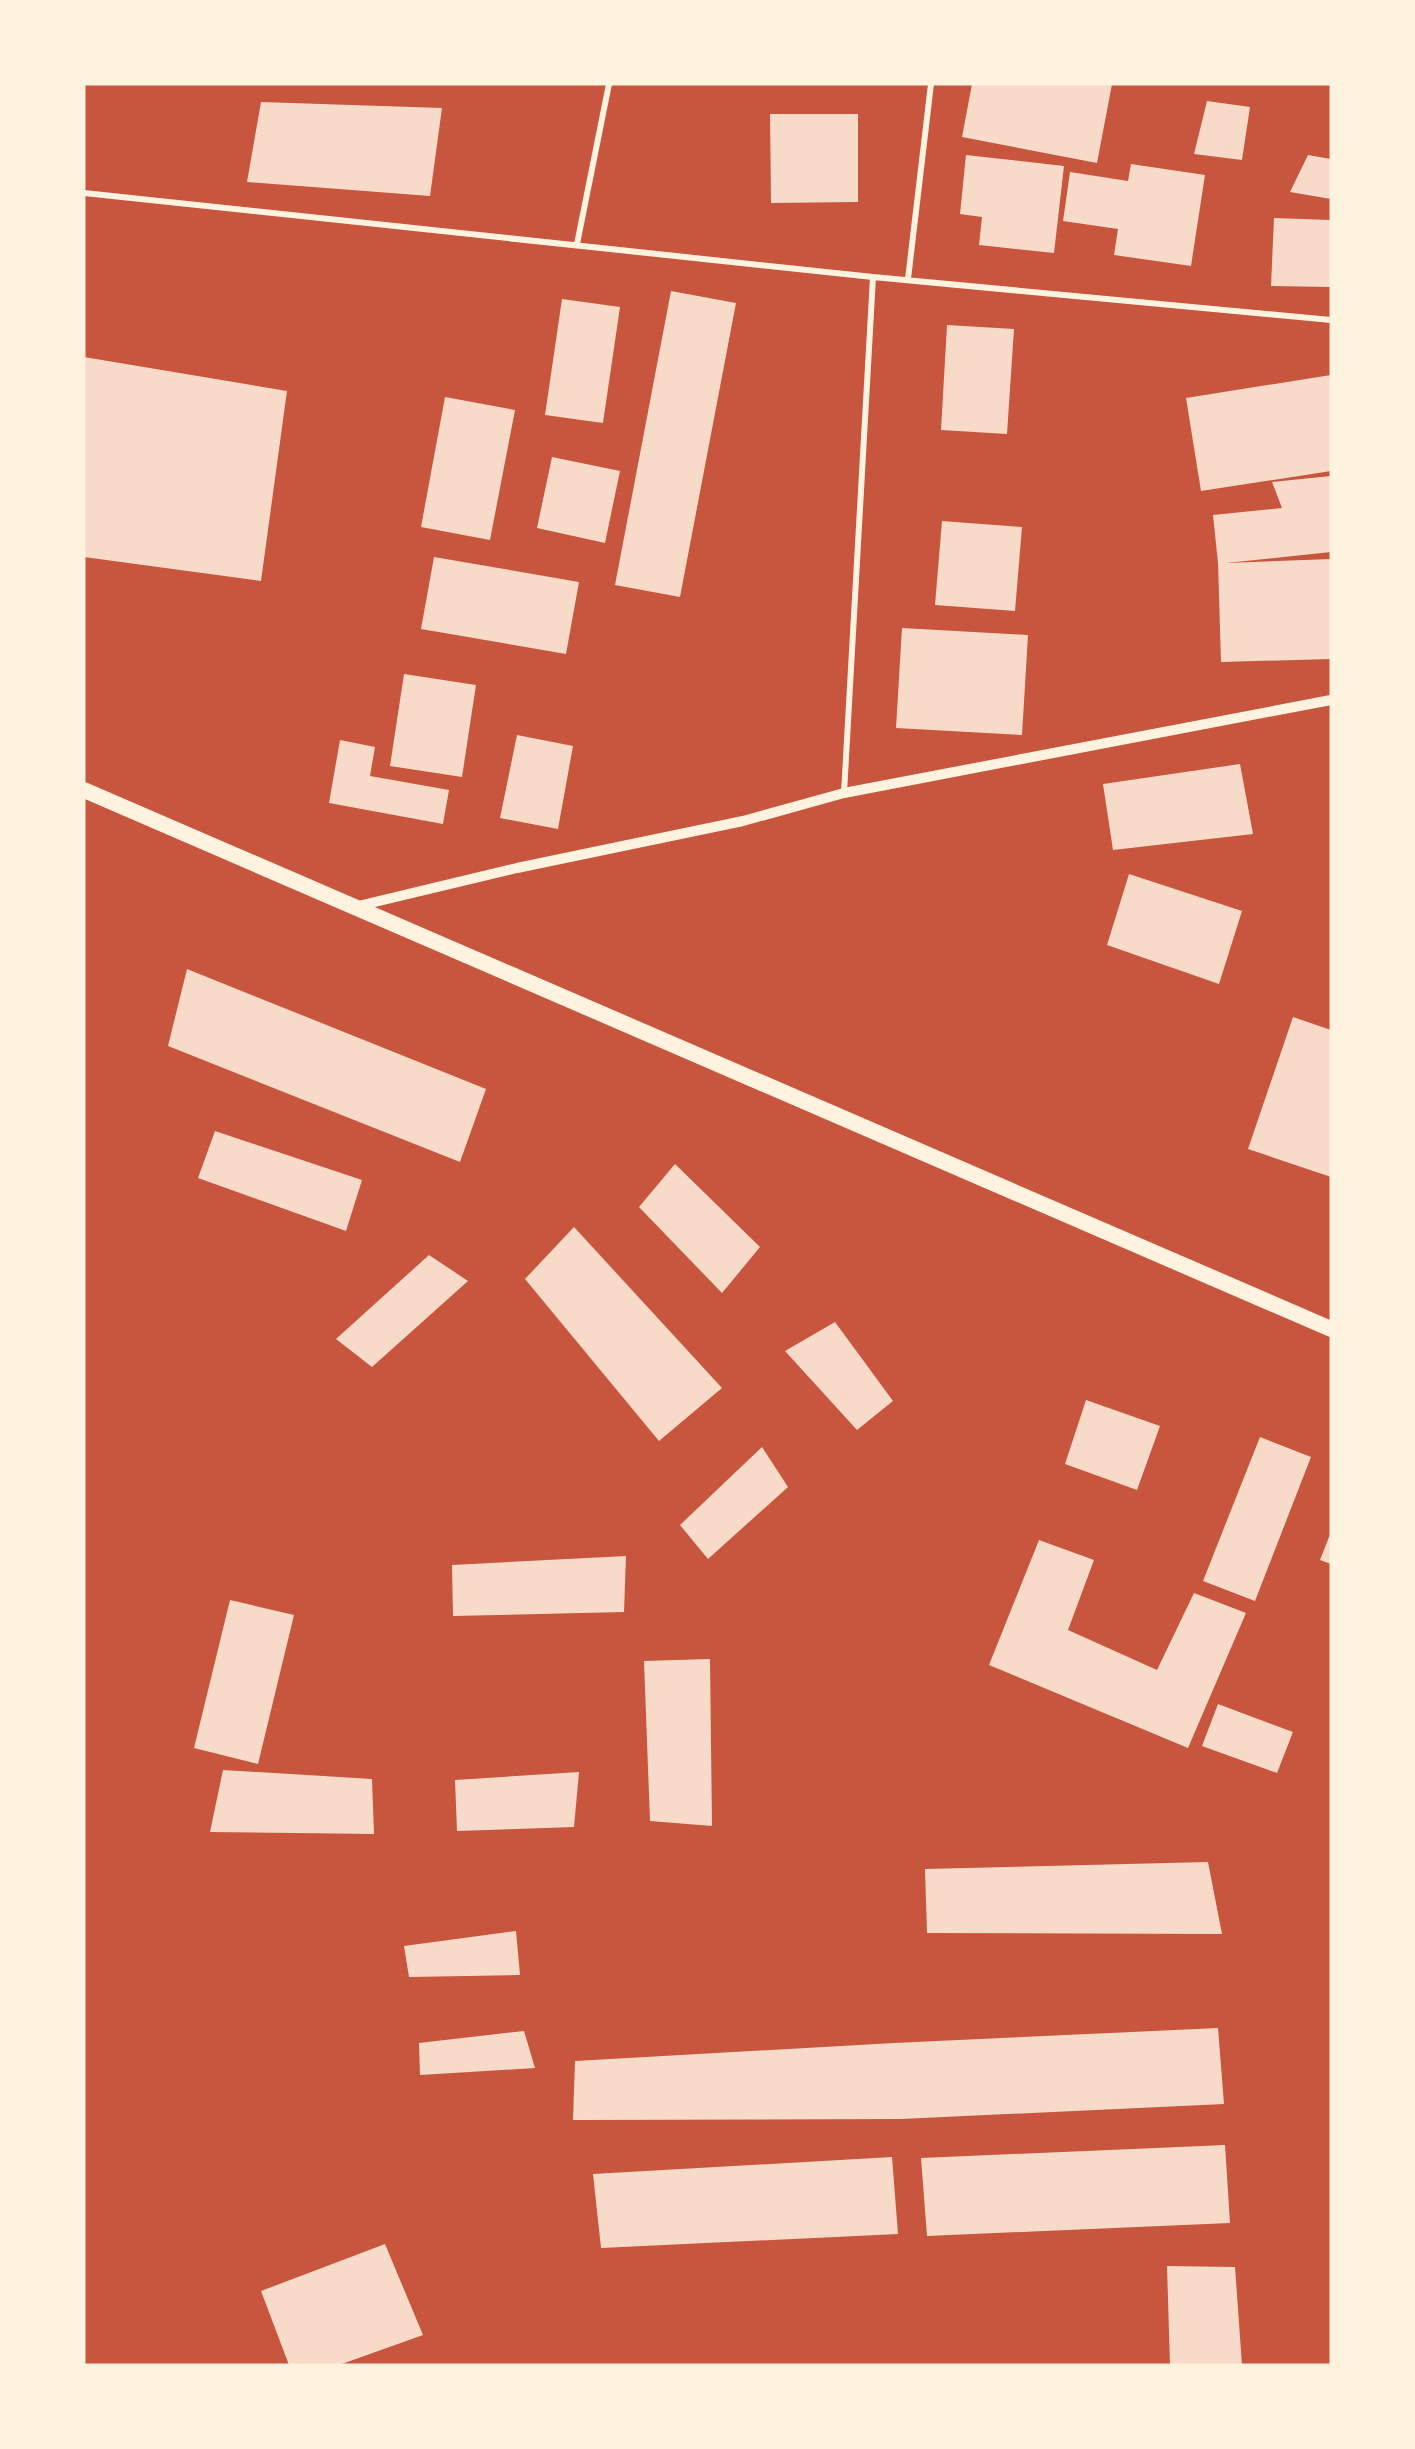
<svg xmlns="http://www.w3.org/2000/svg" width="1415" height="2449" viewBox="0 0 1415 2449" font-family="'Source Sans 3',sans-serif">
<rect width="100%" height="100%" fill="#c8553d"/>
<path fill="#f7dbc8" d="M972 84H1112L1097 163 962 137Z
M1207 101 1250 107 1242 160 1194 154Z
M261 102 442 108 430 196 247 182Z
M770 114H858V202L771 203Z
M966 155 1064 166 1054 253 979 245 982 217 960 214Z
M1308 155 1331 159V199L1290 192Z
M1131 164 1205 175 1191 266 1114 255 1118 229 1063 221 1070 172 1128 181Z
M1274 218 1331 220V287L1271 286Z
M671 291 736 303 680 597 615 585Z
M562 299 620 307 603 423 545 415Z
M947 325 1014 329 1007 434 941 430Z
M84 357 287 391 261 581 84 557Z
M1331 375V471L1201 491 1186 398Z
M445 397 515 410 490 540 421 527Z
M552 457 620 471 605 543 537 528Z
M1331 476V552L1226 563 1331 559V659L1221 662 1218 563 1213 515 1282 508 1272 482Z
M942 521 1022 527 1015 611 935 605Z
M434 557 579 582 566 654 421 629Z
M902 628 1028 635 1022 735 896 728Z
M404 674 476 685 462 777 390 766Z
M517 735 573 746 558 829 500 818Z
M340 740 375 747 370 776 449 790 443 824 329 803Z
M1240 764 1253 834 1113 850 1103 784Z
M1129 874 1242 911 1219 984 1107 945Z
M187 969 486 1089 460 1162 168 1046Z
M1293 1017 1331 1030V1177L1248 1149Z
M215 1131 362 1180 346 1231 198 1178Z
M675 1164 760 1247 722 1293 639 1207Z
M574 1227 722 1388 659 1441 525 1279Z
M429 1255 468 1281 372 1367 336 1339Z
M835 1322 893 1401 857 1430 785 1351Z
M1086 1400 1160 1426 1137 1490 1065 1464Z
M1260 1437 1311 1457 1255 1601 1203 1581Z
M762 1447 788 1487 708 1559 680 1525Z
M1331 1532V1564L1320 1560Z
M1039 1540 1094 1560 1068 1630 1157 1670 1194 1593 1246 1613 1188 1748 989 1665Z
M626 1556 624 1612 453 1616 452 1565Z
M230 1600 294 1615 258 1764 194 1748Z
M710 1659 712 1826 650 1821 644 1661Z
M1218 1704 1293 1732 1277 1773 1202 1746Z
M223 1770 372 1779 374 1834 210 1832Z
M579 1772 574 1827 457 1831 455 1780Z
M1208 1862 1222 1934 927 1933 925 1869Z
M516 1931 520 1975 409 1977 404 1946Z
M1218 2028 1224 2104 901 2119 573 2120 575 2061 894 2043Z
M524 2031 535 2068 420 2075 419 2043Z
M1225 2145 1230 2223 927 2236 921 2158Z
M892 2157 898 2234 601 2248 593 2174Z
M385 2244 423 2335 339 2365H289L261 2291Z
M1167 2266 1235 2267 1242 2365H1170Z"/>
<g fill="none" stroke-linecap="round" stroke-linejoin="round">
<path stroke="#fff3e0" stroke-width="6" d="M84 193 873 277 1331 320
M577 244 609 84
M908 279 931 84
M844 793 873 277"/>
<path stroke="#fff3e0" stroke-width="10" d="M354 907 517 868 743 821 844 793 1331 700"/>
<path stroke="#fff3e0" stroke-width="16" d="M84 790 1331 1329"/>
</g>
<rect width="1415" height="2449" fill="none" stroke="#fff3e0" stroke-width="171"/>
</svg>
